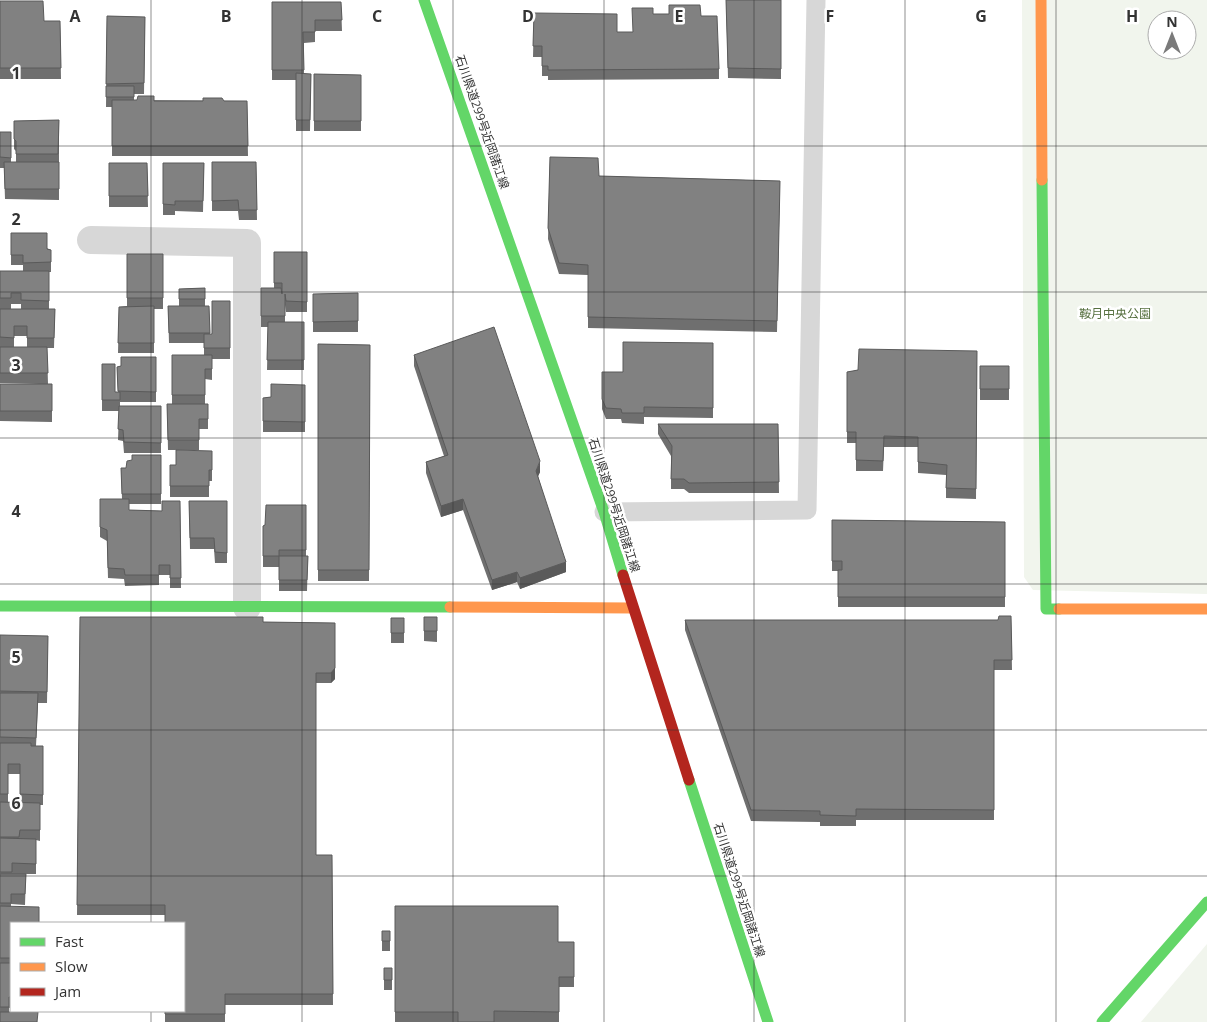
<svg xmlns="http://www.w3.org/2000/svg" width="1207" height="1022" viewBox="0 0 1207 1022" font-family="'Open Sans','Noto Sans JP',sans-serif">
<rect width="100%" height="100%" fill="#fff"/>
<path fill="#f1f5ed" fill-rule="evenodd" d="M1022 0H1207V594L1033 590 1024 577ZM1157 20H1187V50H1157Z
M1207 944V1022H1141Z"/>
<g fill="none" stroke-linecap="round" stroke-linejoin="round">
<path stroke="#d7d7d7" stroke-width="19" d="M604 512 807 510 816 0"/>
<path stroke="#d7d7d7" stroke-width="28" d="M91 240 247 243V607"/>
<path stroke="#63d668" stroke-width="11" d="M424 0 604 512 623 575
M1042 180 1046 609H1059
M0 606 450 607
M689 780 768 1022
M1102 1022 1207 902"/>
<path stroke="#ff974d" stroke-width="11" d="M1041 0 1042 180
M450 607 633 608
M1059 609H1207"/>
<path stroke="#b3261e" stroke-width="11" d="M623 575 689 780"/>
</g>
<path fill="#6f6f6f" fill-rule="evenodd" d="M726 0H781V79L728 78Z
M0 1 44 21H60L61 79H0Z
M272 2H341L342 31H315V42L304 43V74H311L310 131H296V80H272Z
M534 13 617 32H633L653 14 701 16 719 69V79L548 80V76H542V57H533Z
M107 16 145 17 144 94H134V100L247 101 248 156H112V107H106Z
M314 74 361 75V131H314Z
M59 120V200L5 199 4 168H0V132H11V162H16V151L14 149V121Z
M550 157 599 176 780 181 777 332 588 328V275L559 274 548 239Z
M212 162H256L257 220H239L238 211H212Z
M109 163H147L148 207H109Z
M163 163H204L203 212 175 211V215H163Z
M11 233 51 250V272H49V309H55L54 348H47L48 384H52V422L0 421V384H39L0 383V309H21V304H11V309H0V271H23V265H11ZM14 336H27V347H14Z
M274 252H307V312H286L285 305V322H304V370H267L268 327H261V288H274Z
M127 254H163V309H154V353H118L119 307 127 306Z
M205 288V306H209L210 334H212L230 301V359H212V380L205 379V404H208V429H199V450H168L167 404H172V355H204V343H169L168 306H179V289Z
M358 293V332H313V294Z
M713 343V418L644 417V424L622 423 621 419H606L602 409V372H623Z
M318 344 370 345 369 581H318Z
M977 351 976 499 946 498V475L918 473V447H884L883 471H856V443H847V372Z
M414 355 540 472 538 476 566 572 520 589 517 582 492 590 463 510 441 517 426 473V462L444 456 414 366Z
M156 357V402H120V406H161V453H124L123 441 118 440 119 411H102V364L115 392H118L117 367Z
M980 366H1009V400H980Z
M305 385V432H263V398L271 397Z
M658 424H778L779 493H689L684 489H671V456L658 434Z
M161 455V504H129V510L162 511 180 501 181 588H170V575H159V585L125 586 124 579 108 578 107 541 100 537V499H122L121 468H126Z
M170 465 212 470V481H209V497H170Z
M189 501H227V563H215L214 549H190Z
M306 505V556H308L307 591H279V560V567H263V526Z
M832 520 1005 522V607H838V571H832Z
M1011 616 1012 670H994V820H856V826H820V822L751 821 685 630V620H998Z
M80 617 263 622 335 623V679L331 683H316V855H332L333 1005H225V1022H165V915H77Z
M424 617H437V642L424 641Z
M391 618H404V643H391Z
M48 636 47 703H38L36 746H43V805H40V841L36 840V874H12H26L25 905 11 904V1008H9V1012L38 1022H0V648ZM8 774H20V802H8Z
M395 906 558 942H574V987H559V1022H395Z
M382 931H390V951H382Z
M384 968H392V990H384Z"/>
<path fill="#5a5a5a" d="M540 461V472L536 481V471Z
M463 499V510L441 517V506Z
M566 562V572L520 589V578Z
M517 572V582L492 590V580Z
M335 668V679L331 683V673Z"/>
<path fill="#818181" stroke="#5a5a5a" d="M726 0H781V69L728 68Z
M0 1H43L44 21H60L61 68H0Z
M272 2H341L342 20H315V32H303L304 70H272Z
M669 5H700L701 16H717L719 69 548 70V66H542V46H533L534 13 617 14V32H633L632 8H653V14H669Z
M107 16 145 17 144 83 106 84Z
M296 73 311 74 310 120H296Z
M314 74 361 75V121H314Z
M106 86H134V97H106Z
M138 96H154V101H203V98H222L224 101H247L248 146H112V100H137Z
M59 120 58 154H16V141L14 139V121Z
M0 132H11V158L0 157Z
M550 157 598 158 599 176 780 181 777 321 588 317V265L559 263 548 228Z
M4 162H59V189H5Z
M212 162H256L257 210H239L238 200 212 201Z
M109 163H147L148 196H109Z
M163 163H204L203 201H175V205L163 204Z
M11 233H47V249L51 250V262L23 263V255H11Z
M274 252H307V302L286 301 285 294V316H261V288H281L282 294V283H274Z
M127 254H163V298H127Z
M0 271H49V301L21 300V293H11V298H0Z
M205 288V299H179V289Z
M358 293V321L313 322V294Z
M212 301H230V348H204V334H212Z
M154 306V343H118L119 307Z
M168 306H209L210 333H169Z
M0 309H55L54 338H27V326H14V338L0 337Z
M268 322H304V360H267Z
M494 327 540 461 536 471 566 562 520 578 517 572 492 580 463 499 441 506 426 462 448 455 414 355Z
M623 342 713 343V408L644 407V413H622L621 409 606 408 602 399V372H623Z
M318 344 370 345 369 570H318Z
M0 347H47L48 373H0Z
M859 349 977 351 976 489 946 488 947 465 918 462V437L884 436 883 461 856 460V432H847V372L858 370Z
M172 355H212V369H205V395H172Z
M121 357H156V392L118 391 117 367 121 366Z
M102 364H115V392H120V400H102Z
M980 366H1009V389H980Z
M0 384H52V411H0Z
M271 384 305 385V422L263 421V398L271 397Z
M167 404H208V419H199V440H168Z
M119 406H161V443L124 442 123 430 118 429Z
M658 424H778L779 482 689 483 684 479H671L672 446Z
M176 450 212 451V470H209V486H170V465H176Z
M132 455H161V494H122L121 468H126L127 461 132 460Z
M100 499H129V510L162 511V501H180L181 578H170V565H159V575H125L124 569 108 568 107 530 100 527Z
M189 501H227V553L215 552 214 538H190Z
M266 505H306V550H279V556H263V526L265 525Z
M832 520 1005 522V597H838V570H842V561H832Z
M279 556H308L307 580H279Z
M999 616H1011L1012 660H994V810L856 809V816L820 815V811L751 810 685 620H998Z
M80 617H263V622L335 623V668L331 673H316V855H332L333 994H225V1014H165V1011H184V923H165V905H77Z
M424 617H437V631H424Z
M391 618H404V633H391Z
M0 635 48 636 47 692 0 691Z
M0 693H38L36 738 0 737Z
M0 743H31V746H43V795L20 794V764H8V794H0Z
M0 802 40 803V830H20L19 837H0Z
M0 838 36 839V864L12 863V872H0Z
M0 874H26L25 894H11V903H0Z
M0 906 39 907V923H11V958H0Z
M395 906H558V942H574V977H559V1012L494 1011V1022H458V1012H395Z
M382 931H390V941H382Z
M0 963H11V997H9V1007H0Z
M384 968H392V980H384Z
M0 1012H38L37 1022H0Z"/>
<path fill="none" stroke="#333" stroke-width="1" stroke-opacity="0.55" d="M151 0V923M302 0V1022M453 0V1022M604 0V1022M754 0V1022M905 0V1022M1056 0V1022M0 146H1207M0 292H1207M0 438H1207M0 584H1207M0 730H1207M0 876H1207M151 1011V1022"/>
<g text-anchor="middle" stroke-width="5" stroke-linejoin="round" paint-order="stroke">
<g font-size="12" fill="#333" stroke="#fff">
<text transform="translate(482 122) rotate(71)" y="4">石川県道299号近岡諸江線</text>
<text transform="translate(614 505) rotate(72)" y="4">石川県道299号近岡諸江線</text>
<text transform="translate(739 890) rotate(72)" y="4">石川県道299号近岡諸江線</text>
</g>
<g font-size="12" fill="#56703f" stroke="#fff">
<text x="1115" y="318">鞍月中央公園</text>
</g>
</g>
<g font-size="16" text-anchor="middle" font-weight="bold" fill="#333" stroke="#fff" stroke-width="5" stroke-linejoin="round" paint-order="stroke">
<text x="75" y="22">A</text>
<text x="226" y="22">B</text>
<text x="377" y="22">C</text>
<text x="528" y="22">D</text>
<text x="679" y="22">E</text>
<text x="830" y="22">F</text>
<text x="981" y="22">G</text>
<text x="1132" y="22">H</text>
<text x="16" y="79">1</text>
<text x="16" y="225">2</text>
<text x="16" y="371">3</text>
<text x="16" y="517">4</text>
<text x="16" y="663">5</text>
<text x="16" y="809">6</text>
</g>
<rect x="10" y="922" width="175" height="90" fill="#ffffff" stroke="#adadad"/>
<rect x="20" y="938" width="25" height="8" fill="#63d668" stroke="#adadad"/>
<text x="55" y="947" font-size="15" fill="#333333">Fast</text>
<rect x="20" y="963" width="25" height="8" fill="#ff974d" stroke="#adadad"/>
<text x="55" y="972" font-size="15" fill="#333333">Slow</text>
<rect x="20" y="988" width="25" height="8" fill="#b3261e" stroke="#adadad"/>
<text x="55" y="997" font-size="15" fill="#333333">Jam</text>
<g transform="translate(1172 35)"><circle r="24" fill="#ffffff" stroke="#adadad"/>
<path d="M0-4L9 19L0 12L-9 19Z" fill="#7a7a7a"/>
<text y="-8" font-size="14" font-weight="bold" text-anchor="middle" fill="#333333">N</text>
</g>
</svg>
